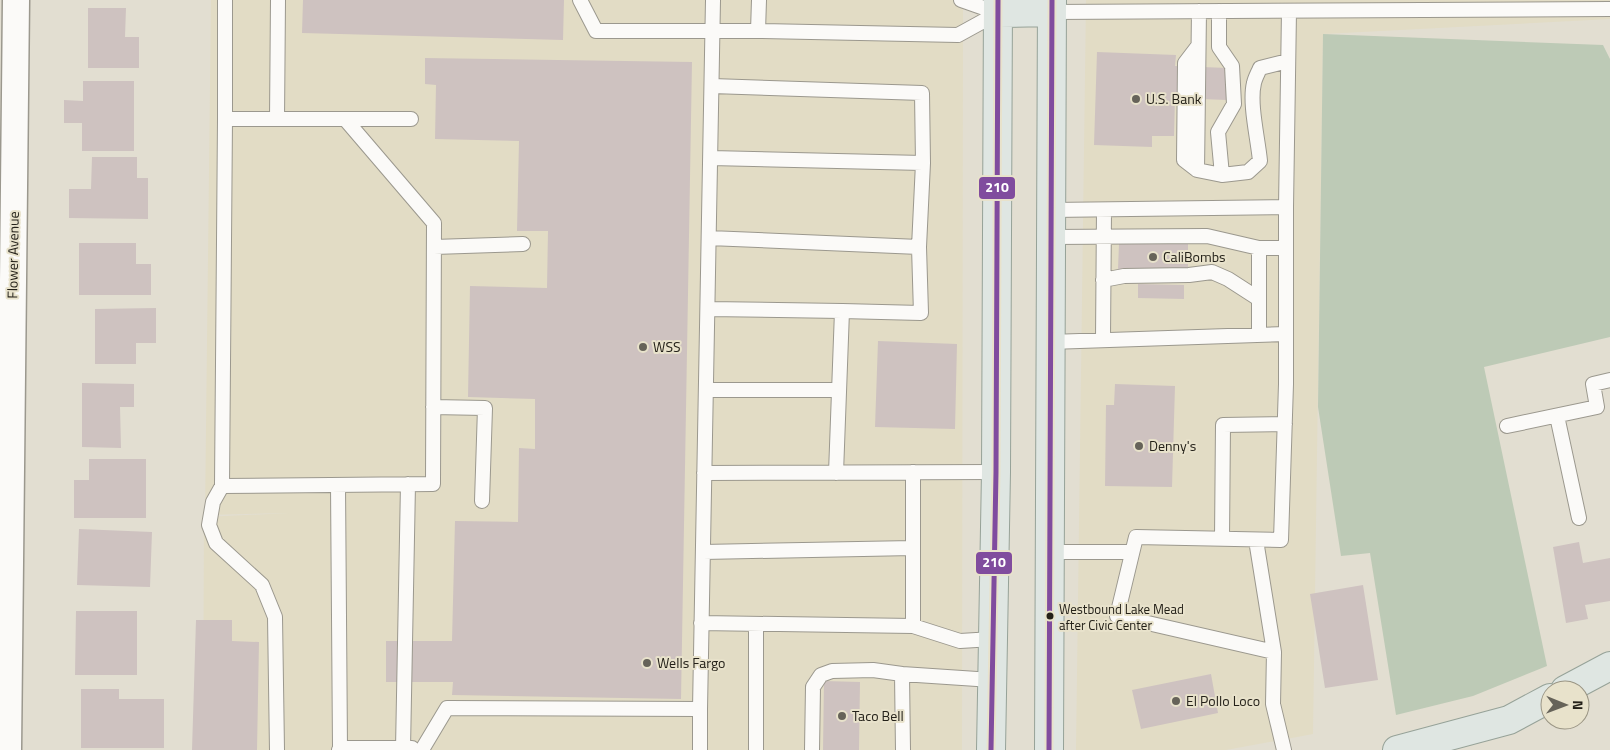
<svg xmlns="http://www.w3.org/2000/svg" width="1610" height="750" viewBox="0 0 1610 750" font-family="'Titillium Web',sans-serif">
<rect width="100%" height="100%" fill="#e2ded1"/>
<path fill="#e2dcc5" d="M211 0H963L962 750H203L204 517 290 513 205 515Z
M1086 0H1610V19L1323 34 1313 734 1226 750H1076Z"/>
<path fill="#bdcab6" d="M1323 34 1603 45 1610 59V337L1484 367 1547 666 1473 696 1396 715 1370 553 1341 556 1318 407Z"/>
<path fill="#cec2c0" d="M303 0H564L563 40 302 33Z
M88 8H126L125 37H139V68H88Z
M1097 52 1176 55 1175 66 1228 68 1227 100 1175 98 1174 136H1152V147L1094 145Z
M425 58 692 62 681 699 452 695 453 682H386V641H452L455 521 518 522 519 448 535 449V399L468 397 470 286 547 288 548 231H517L519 141 435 139 436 85 425 84Z
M83 81H134V151H82V123H64V100L83 101Z
M92 157H137V178H148V219L69 218V189H91Z
M79 243H136V264H151V295H79Z
M1119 244H1188V269H1118Z
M1138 284 1184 285V299L1138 298Z
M156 308V343H136V364H95V309Z
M878 341 957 344 955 429 875 427Z
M82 383 134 384V407H120L121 448 82 447Z
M1115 384 1175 386 1172 487 1105 486 1106 405H1114Z
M89 459H146V518H74V480H89Z
M79 529 152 532 150 587 77 585Z
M1579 542 1583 563 1610 558V601L1585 605 1588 619 1566 623 1553 547Z
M1363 585 1378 680 1325 688 1310 594Z
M76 611H137V675H75Z
M196 620H232V641L259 642 257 750H192Z
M1211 674 1218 713 1141 729 1132 690Z
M824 681 860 682 859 750H823Z
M81 689H119V699H164V748H81Z"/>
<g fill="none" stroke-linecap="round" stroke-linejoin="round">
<g stroke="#9b988e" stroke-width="16">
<path id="service" d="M225 0V119H277
M278 0 277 119H411
M580 0 596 31H758L958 35 998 13
M961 0 998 13
M1199 11 1197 170 1222 175
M1219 11V47L1232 66 1234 104 1218 132 1222 175 1248 172 1260 161C1258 139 1249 103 1254 83 1255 78 1258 73 1260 68L1288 61
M1052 12 1610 9
M758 31 759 0
M712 86 922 93 923 163 919 247 921 313 842 311
M225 119 222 486 433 484 434 223 345 119
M711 158 923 163
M1197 170 1184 160 1185 63 1198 46
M1051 210 1286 207 1289 11
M1051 237 1207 236 1259 248H1286
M709 238 919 247
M434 247 523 244
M1259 248V335
M1103 280 1124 276 1189 275 1212 272 1228 279 1259 299
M708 309 842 311 836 473
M1103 339 1104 210
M1050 342 1286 334
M706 390H838
M433 407 485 408 482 501
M1557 416 1579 518
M1507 426 1597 407 1593 384 1610 380
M704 473 996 472
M338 485 340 748 339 750
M222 486 213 502 209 525 216 543 262 585 275 617 277 750
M1222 539 1223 425 1285 424
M1256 540 1274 652 1273 704 1284 750
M703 552 913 548
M1050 552H1132
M701 623 913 626V472
M913 626 960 641 993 639
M1274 652 1117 616 1136 537 1281 540 1286 384V207
M700 709 713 0
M340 748H412
M423 748 447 708 700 709V750
M403 749 408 484
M756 750V624
M812 750 813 687 821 675 832 671 873 670 902 674
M903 750 902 674 992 680"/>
</g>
<g stroke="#9b988e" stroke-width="29">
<path id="minor" d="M8 750 16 0"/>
</g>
<g stroke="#96a298" stroke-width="30">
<path id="primary" d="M998 13 1052 12
M1565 690 1610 666
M991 750 996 472 998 0
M1049 750 1052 0
M1397 750 1509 720 1550 698"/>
</g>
<use href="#service" stroke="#fbfaf8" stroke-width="14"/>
<use href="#minor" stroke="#fbfaf8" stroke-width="26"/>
<use href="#primary" stroke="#dfe6e2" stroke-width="28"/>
<g stroke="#e8e2cb" stroke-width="9">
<path id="bus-1" d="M991 750 996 472 998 0
M1049 750 1052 0"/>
</g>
<use href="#bus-1" stroke="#804c9e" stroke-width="5"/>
</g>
<g fill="#666359" stroke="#e8e2cb" stroke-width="2">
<circle cx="1136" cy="99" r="5"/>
<circle cx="1153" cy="257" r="5"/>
<circle cx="643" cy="347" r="5"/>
<circle cx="1139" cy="446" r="5"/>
<circle cx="647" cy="663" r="5"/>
<circle cx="1176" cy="701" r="5"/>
<circle cx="842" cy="716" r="5"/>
</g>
<circle fill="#242119" stroke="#e8e2cb" stroke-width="2" cx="1050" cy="616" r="4.5"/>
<g text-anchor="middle" stroke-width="4" stroke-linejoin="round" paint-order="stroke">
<g font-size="13" fill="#242119" stroke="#e8e2cb" text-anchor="start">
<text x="1059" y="614">Westbound Lake Mead<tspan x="1059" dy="16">after Civic Center</tspan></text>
</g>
<g font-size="14" fill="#242119" stroke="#e8e2cb" text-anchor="start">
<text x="1146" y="104">U.S. Bank</text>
<text x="1163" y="262">CaliBombs</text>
<text x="653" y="352">WSS</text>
<text x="1149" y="451">Denny's</text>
<text x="657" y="668">Wells Fargo</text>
<text x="1186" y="706">El Pollo Loco</text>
<text x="852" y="721">Taco Bell</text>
</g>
<g font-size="14" fill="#242119" stroke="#e8e2cb">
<text transform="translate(13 255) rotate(-89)" y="5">Flower Avenue</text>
</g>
</g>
<g stroke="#e8e2cb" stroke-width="2">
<rect x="978" y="176" width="38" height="24" rx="5" fill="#804c9e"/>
<rect x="975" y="551" width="38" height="24" rx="5" fill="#804c9e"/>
</g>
<g font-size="14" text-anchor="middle" font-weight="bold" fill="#fff">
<text x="997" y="192">210</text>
<text x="994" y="567">210</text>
</g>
<g transform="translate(1565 705) rotate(91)"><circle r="24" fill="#e8e2cb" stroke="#9a9584"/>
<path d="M0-4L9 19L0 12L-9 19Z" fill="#666359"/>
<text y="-8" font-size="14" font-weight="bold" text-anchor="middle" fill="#242119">N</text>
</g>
</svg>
